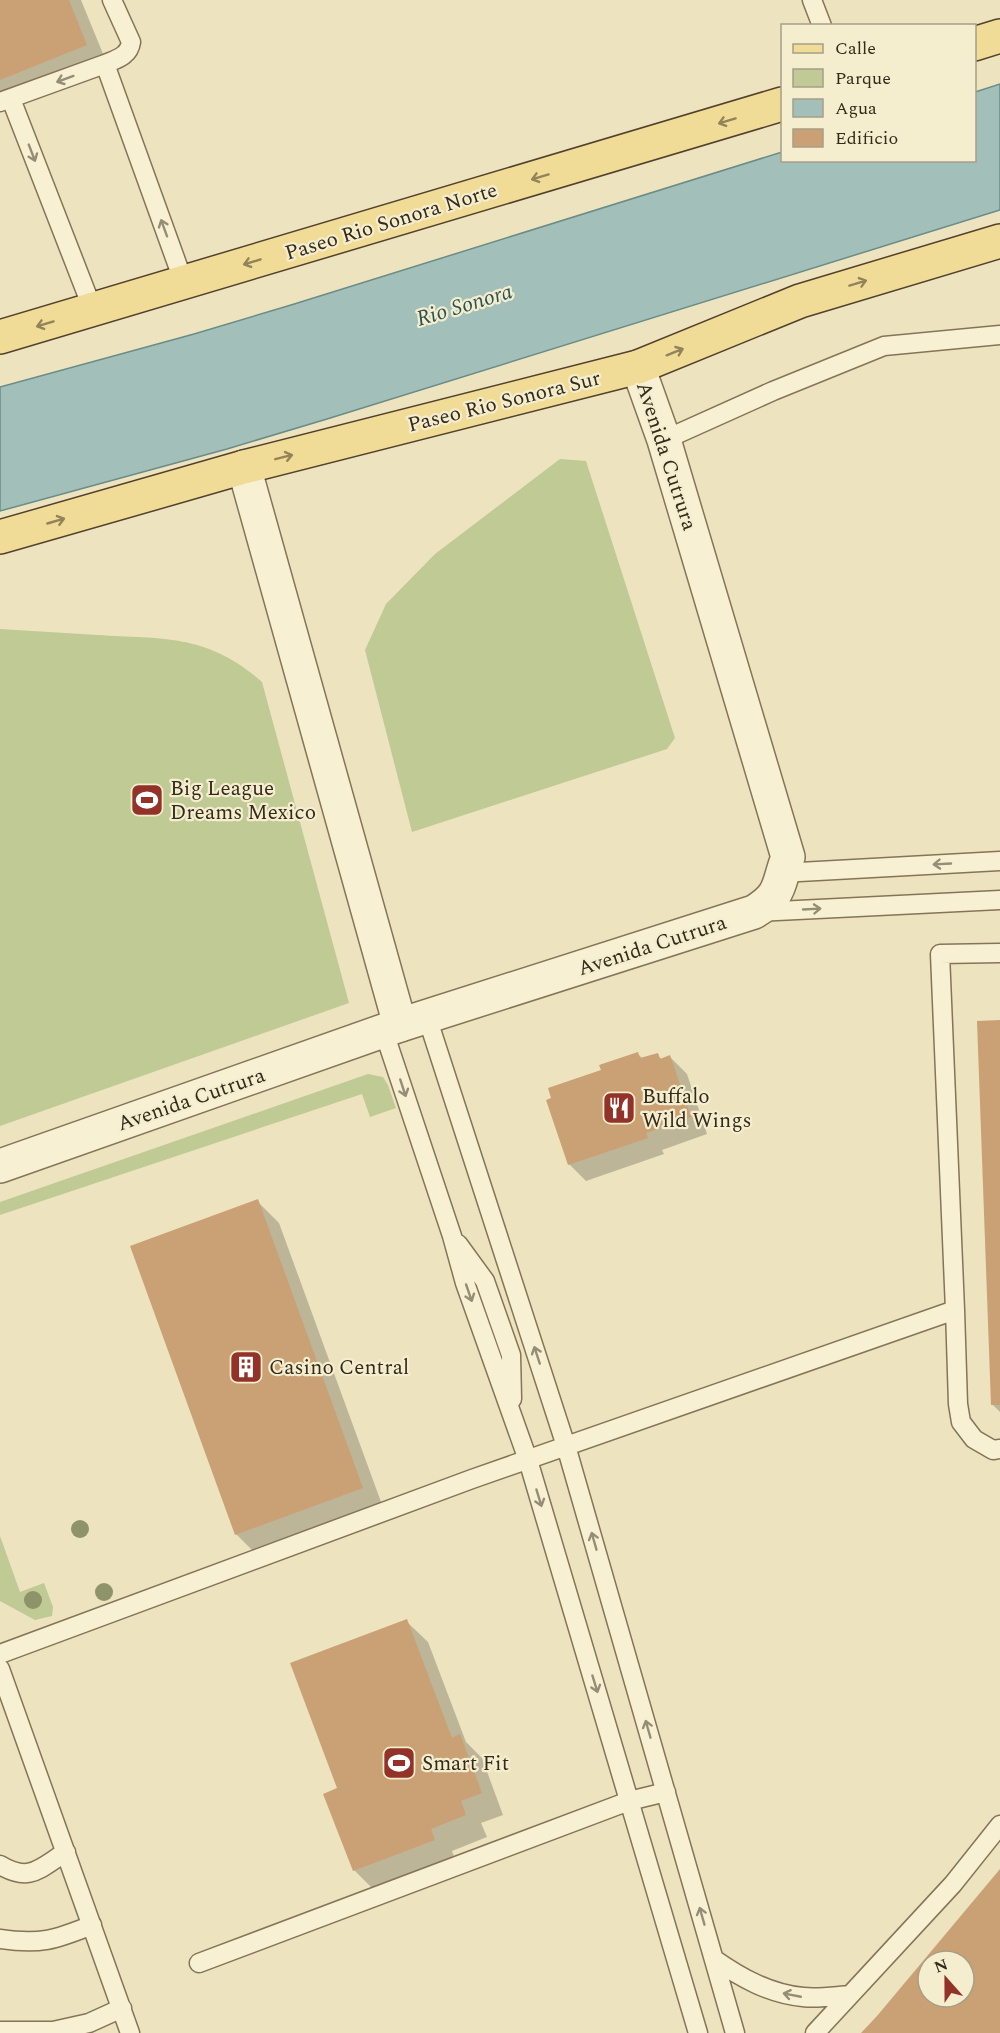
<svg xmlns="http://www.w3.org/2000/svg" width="1000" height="2033" viewBox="0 0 1000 2033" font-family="Spectral,serif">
<rect width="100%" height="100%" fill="#ede3bf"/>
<path fill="#bfca94" d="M560 459 586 461 675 738 667 749 412 832 365 650 386 604 435 554Z
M0 629C32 631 65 633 97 635 164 639 208 634 262 682L349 1003 0 1126Z
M368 1074 383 1077 388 1085 396 1108 370 1117 362 1094 0 1215V1202Z
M0 1536 20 1592 44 1583 53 1607 52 1616 35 1620 0 1601Z"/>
<path fill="#a2bfb9" stroke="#6a8c86" stroke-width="1.5" d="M1000 84V210L327 419 227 449 0 511V387L194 334 291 305 782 152V160H974L975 92Z"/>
<path fill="#0003" d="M0 0H81L108 66 0 111Z
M1000 1022V1412L993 1405Z
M638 1054 643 1059 657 1054 662 1060 670 1057 687 1074 707 1134 662 1150 664 1154 586 1181 569 1164 603 1071Z
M257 1201 279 1223 384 1510 258 1556 236 1534Z
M406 1621 428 1642 466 1742 482 1758 503 1815 481 1823 487 1837 452 1851 456 1862 376 1892 354 1870 339 1789Z"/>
<path fill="#caa075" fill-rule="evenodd" d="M0 0H69L87 45 0 80Z
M1000 1020V1405H991L977 1021Z
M638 1052 640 1058 658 1053 660 1059 670 1055 691 1117 646 1133 648 1138 568 1165 546 1100 551 1098 548 1088 601 1070 599 1065Z
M258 1199 363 1488 235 1535 130 1246Z
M407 1619 452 1738 460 1734 482 1793 461 1801 466 1815 431 1829 435 1840 353 1871 323 1794 337 1788 290 1663Z
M1000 1869V2033H861L877 2016ZM928 1961H964V1997H928Z"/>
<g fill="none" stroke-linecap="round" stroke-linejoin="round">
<g stroke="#857458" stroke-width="21">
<path id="service" d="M812 0 822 26
M105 64C117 59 129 56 131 42L112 0
M11 99 93 310
M0 102 105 64 184 283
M664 440 773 391 884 346 1000 335
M781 873 1000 861
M759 912 1000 900
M427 1017 566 1446 735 2033
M384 1032 452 1236 465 1283 528 1460 698 2033
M458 1244 485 1281 511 1355 512 1399
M955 1310 940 954 1000 953
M0 1654 472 1479 955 1310 958 1404 961 1422 974 1439 993 1450 1000 1449
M0 1669 130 2033
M0 1865C30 1883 40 1868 66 1852
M0 1939C40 1945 55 1940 92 1925
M714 1959C741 1978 770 1994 803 1997 818 1999 835 1996 850 1995
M199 1963 629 1801 666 1792
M0 2031H53L89 2023 122 2008
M815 2033 953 1884 1000 1825"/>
</g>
<g stroke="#857458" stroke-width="36">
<path id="minor" d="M244 467 400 1025"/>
</g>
<g stroke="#857458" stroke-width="36">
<path id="tertiary" d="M0 1166 400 1025 754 912C783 894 777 885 788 857L664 440 638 367"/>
</g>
<g stroke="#52412c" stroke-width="36">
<path id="primary" d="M974 44 1000 36
M0 337 782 104
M0 537 244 467 638 367 800 301 1000 241"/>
</g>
<use href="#service" stroke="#f8f0d2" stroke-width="18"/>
<use href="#minor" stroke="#f8f0d2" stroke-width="33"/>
<use href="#tertiary" stroke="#f8f0d2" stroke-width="33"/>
<use href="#primary" stroke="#f0dc96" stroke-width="33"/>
</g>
<g fill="#8e9369">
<circle cx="80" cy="1529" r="9"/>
<circle cx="104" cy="1592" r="9"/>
<circle cx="33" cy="1600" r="9"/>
</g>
<defs><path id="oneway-shaft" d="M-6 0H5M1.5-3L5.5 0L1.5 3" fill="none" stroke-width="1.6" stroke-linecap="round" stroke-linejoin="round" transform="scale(1.5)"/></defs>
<g stroke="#968d77">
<use href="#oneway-shaft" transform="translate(65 79) rotate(160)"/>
<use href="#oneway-shaft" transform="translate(32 153) rotate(69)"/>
<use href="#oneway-shaft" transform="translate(164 228) rotate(-110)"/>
<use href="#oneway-shaft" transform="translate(942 864) rotate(177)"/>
<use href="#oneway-shaft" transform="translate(812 909) rotate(-3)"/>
<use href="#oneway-shaft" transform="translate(403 1088) rotate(72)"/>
<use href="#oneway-shaft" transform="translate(469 1293) rotate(71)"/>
<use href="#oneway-shaft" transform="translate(537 1355) rotate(-108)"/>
<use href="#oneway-shaft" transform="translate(539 1498) rotate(73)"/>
<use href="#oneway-shaft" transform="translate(594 1541) rotate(-106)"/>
<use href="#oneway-shaft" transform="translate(595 1684) rotate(73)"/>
<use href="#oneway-shaft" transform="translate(648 1729) rotate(-106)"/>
<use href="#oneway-shaft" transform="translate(702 1916) rotate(-106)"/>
<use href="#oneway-shaft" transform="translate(792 1995) rotate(-169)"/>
</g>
<g stroke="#928359">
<use href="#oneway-shaft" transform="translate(727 121) rotate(163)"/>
<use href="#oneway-shaft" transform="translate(540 177) rotate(163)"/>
<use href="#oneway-shaft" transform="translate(252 262) rotate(163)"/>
<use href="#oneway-shaft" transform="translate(858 283) rotate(-17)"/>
<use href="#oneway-shaft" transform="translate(45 324) rotate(163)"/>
<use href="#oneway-shaft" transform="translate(675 352) rotate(-22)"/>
<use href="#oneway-shaft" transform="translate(284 457) rotate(-14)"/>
<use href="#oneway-shaft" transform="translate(56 521) rotate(-16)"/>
</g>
<defs>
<g id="stadium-square" transform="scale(1.725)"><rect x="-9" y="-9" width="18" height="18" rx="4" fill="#933229" stroke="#f4edce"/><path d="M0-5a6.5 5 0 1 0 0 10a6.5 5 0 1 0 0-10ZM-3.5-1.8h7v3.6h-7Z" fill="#fff"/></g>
<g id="restaurant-square" transform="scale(1.725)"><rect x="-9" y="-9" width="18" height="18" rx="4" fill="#933229" stroke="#f4edce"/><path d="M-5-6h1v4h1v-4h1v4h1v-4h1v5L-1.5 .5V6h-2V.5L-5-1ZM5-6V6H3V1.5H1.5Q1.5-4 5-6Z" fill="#fff"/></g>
<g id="building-square" transform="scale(1.725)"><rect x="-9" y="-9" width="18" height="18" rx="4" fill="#933229" stroke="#f4edce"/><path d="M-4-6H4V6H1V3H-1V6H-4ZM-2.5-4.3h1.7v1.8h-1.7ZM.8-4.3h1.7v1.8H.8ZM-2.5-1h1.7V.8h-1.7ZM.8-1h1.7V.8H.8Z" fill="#fff"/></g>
</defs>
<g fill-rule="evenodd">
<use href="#stadium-square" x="147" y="800"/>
<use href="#restaurant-square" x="619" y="1108"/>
<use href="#building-square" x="246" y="1367"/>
<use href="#stadium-square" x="399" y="1763"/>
</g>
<g text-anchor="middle" stroke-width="4.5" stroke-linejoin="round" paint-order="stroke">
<g font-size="21" fill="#342a1c" stroke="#f4edce">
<text transform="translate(391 221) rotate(-17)" y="7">Paseo Rio Sonora Norte</text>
<text transform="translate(504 401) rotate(-14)" y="7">Paseo Rio Sonora Sur</text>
<text transform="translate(667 456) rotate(72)" y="7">Avenida Cutrura</text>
<text transform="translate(652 945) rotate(-18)" y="7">Avenida Cutrura</text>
<text transform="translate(191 1099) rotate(-19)" y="7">Avenida Cutrura</text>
</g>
<g font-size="21" fill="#342a1c" stroke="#f4edce" text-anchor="start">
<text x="170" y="795">Big League<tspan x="170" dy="24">Dreams Mexico</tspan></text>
<text x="642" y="1103">Buffalo<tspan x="642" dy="24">Wild Wings</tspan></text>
<text x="269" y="1374">Casino Central</text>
<text x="422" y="1770">Smart Fit</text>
</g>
<g font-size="22" font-style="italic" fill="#2b5354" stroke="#f4edce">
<text transform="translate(464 304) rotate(-17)" y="8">Rio Sonora</text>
</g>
</g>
<rect x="781" y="24" width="195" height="138" fill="#f4edce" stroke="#a79f87" stroke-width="1.5"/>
<rect x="793" y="44" width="30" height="9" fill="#f0dc96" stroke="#a79f87" stroke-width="1.5"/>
<text x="835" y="54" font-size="18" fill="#342a1c">Calle</text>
<rect x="793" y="69" width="30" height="18" fill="#bfca94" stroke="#a79f87" stroke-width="1.5"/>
<text x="835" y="84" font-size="18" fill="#342a1c">Parque</text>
<rect x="793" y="99" width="30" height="18" fill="#a2bfb9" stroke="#a79f87" stroke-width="1.5"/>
<text x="835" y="114" font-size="18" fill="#342a1c">Agua</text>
<rect x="793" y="129" width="30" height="18" fill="#caa075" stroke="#a79f87" stroke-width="1.5"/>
<text x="835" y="144" font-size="18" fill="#342a1c">Edificio</text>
<g transform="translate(946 1979) rotate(339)"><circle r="28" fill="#f4edce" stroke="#a79f87" stroke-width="1.5"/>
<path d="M0-4.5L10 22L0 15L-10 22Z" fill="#933229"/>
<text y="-9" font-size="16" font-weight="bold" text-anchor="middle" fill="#342a1c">N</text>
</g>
</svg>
